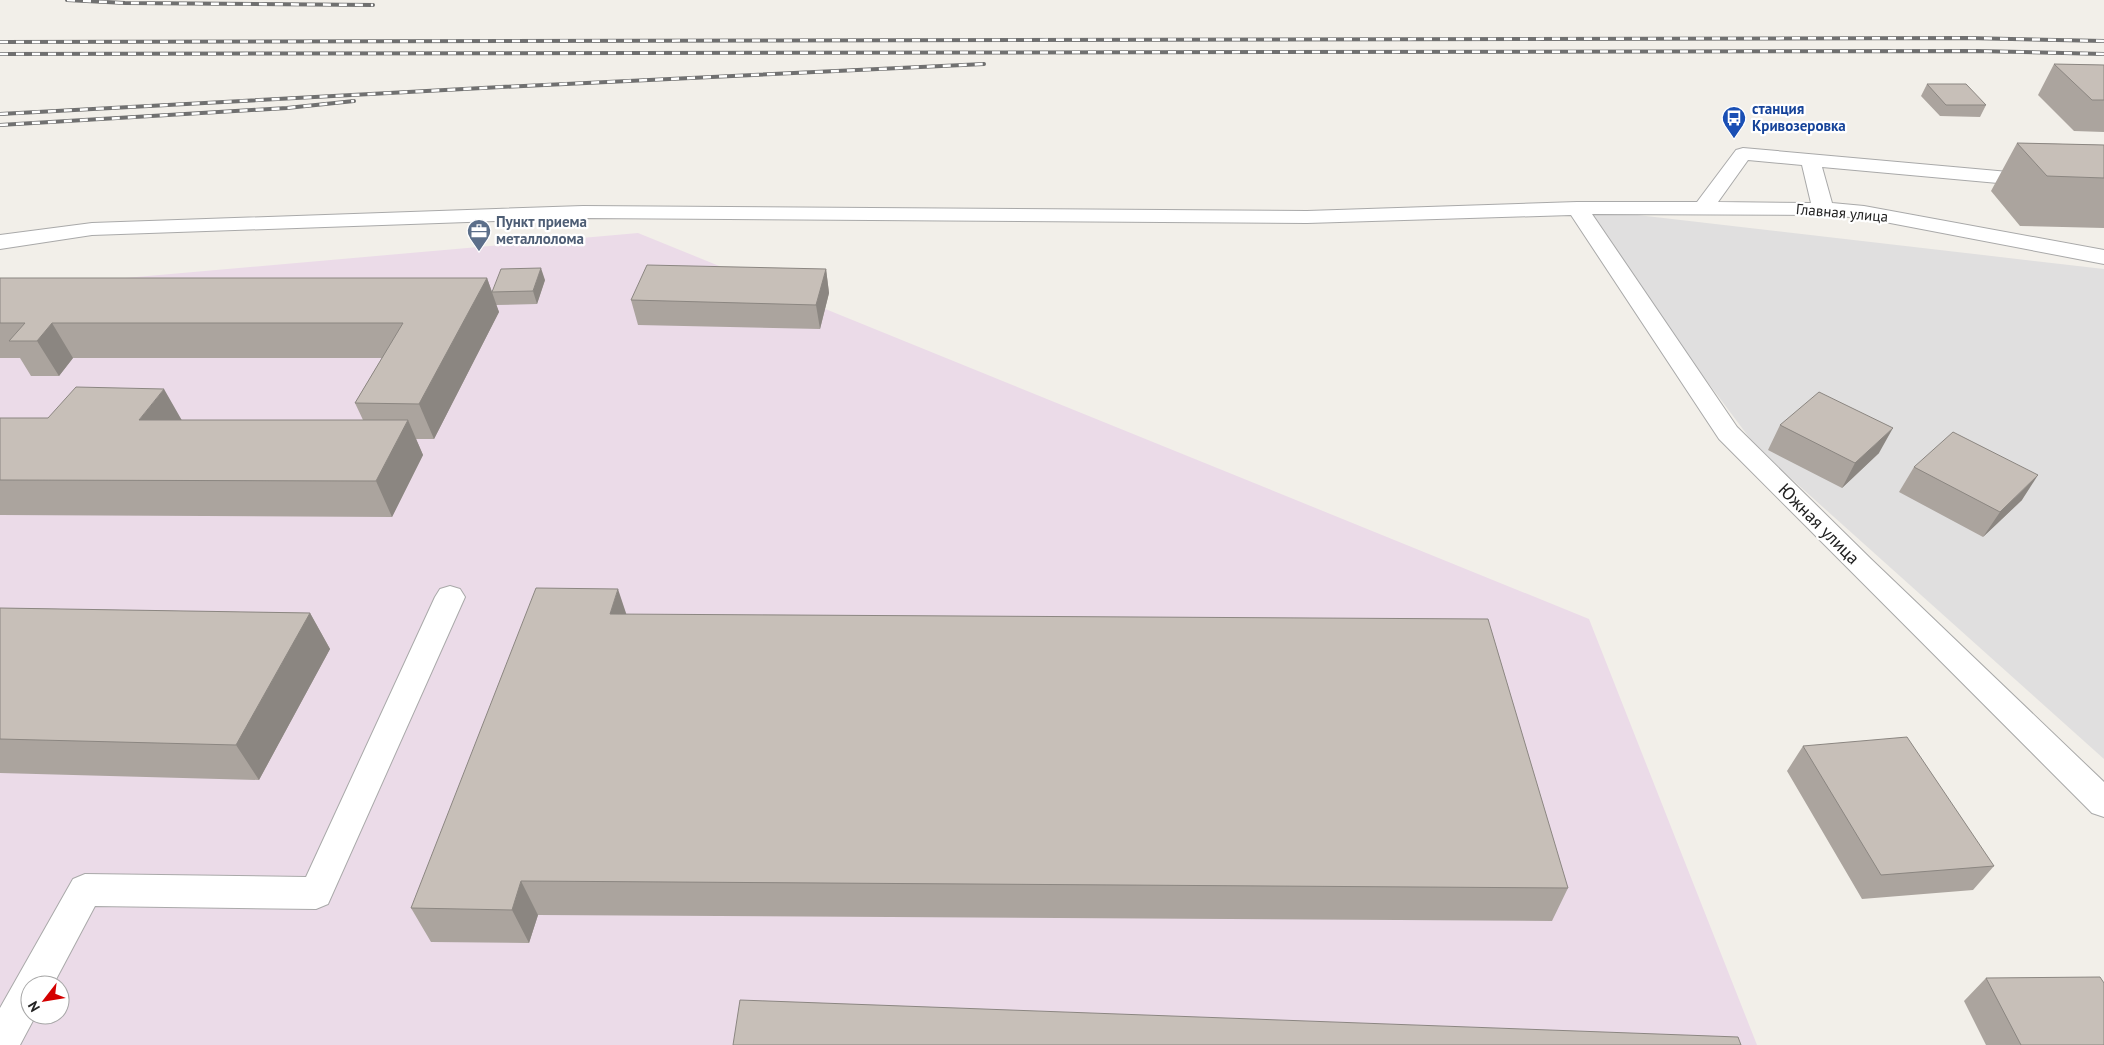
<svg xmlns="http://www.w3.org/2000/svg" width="2104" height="1045" viewBox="0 0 2104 1045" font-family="'PT Sans',sans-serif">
<rect width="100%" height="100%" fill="#f2efe9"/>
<path fill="#e0dfdf" d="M1577 208 2104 269V759L1757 448Z"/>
<path fill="#ebdbe8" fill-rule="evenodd" d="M638 233 1589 619 1757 1045H0V289ZM30 985H60V1015H30Z"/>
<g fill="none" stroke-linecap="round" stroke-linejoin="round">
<g stroke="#a9a9a9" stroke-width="2">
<path id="minor" d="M1743 148 2031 174 2104 177V189L2031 186 1822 167 1832 203 1864 206 2104 250V264L1864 218 1823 215 1592 214 1737 427 1871 559 2104 782V817L2092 813 1719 439 1571 215 1307 223 583 218 92 235 0 249V235L92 223 583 206 1307 211 1577 202H1697L1736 150ZM1748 160 1802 165 1811 203 1718 202Z
M450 586 460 589 465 597 328 904 316 909 95 906 53 985H30V1015H36L20 1045H0V1008L73 879 85 874 306 877 435 597 440 589Z"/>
</g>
<use href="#minor" fill="#fff" fill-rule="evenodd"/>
<g stroke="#707070" stroke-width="4">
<path id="rail" d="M67 0 125 3 373 5
M0 42 1967 38 2104 41
M0 54 1976 51 2104 54
M0 114 501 87 984 64
M0 125 287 108 354 101"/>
</g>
<use href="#rail" stroke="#fff" stroke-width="2.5" stroke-dasharray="8" stroke-linecap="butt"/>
</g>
<path fill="#aba49e" d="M2054 64 2104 65V132L2074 131 2038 95Z
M1927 84 1986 105 1980 117 1940 116 1921 96Z
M2017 143 2104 145V228L2020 226 1991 191Z
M826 269 829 293 820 329 638 325 631 300Z
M0 278H487L492 292 545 280 537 304 496 305 499 312 434 439H416L423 455 392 517 0 515V418L182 420H363L355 403 382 358H73L59 376H31L20 358H0Z
M1780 425 1879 453 1842 488 1768 450Z
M1914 467 2022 500 1983 537 1899 492Z
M0 608 310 613 330 649 259 780 0 773Z
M626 614 1568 888 1552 921 538 915 529 943 431 942 411 908Z
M1803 746 1994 866 1973 890 1862 899 1787 771Z
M1986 978 2104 1045H1986L1964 1001Z"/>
<path fill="#8b8681" d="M541 268 545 280 537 304 533 291Z
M826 269 829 293 820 329 816 305Z
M487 278 499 312 434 439 419 404Z
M52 323 73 358 59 376 37 341Z
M164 389 184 424 139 420Z
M408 420 423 455 392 517 376 481Z
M1893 428 1879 453 1842 488 1855 463Z
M2038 475 2022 500 1983 537 2000 512Z
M618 589 630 625 610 614Z
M310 613 330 649 259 780 236 745Z
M521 881 538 915 529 943 512 910Z"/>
<path fill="#c7bfb8" stroke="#8b8681" d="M2054 64 2104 65V100H2092Z
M1927 84H1966L1986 105H1946Z
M2017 143 2104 145V178L2047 176Z
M647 265 826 269 816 305 631 300Z
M541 268 533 291 492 292 501 269Z
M0 278H487L419 404 355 403 403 323H52L37 341H9L25 323H0Z
M76 387 164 389 139 420H408L376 481 0 480V418H48Z
M1819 392 1893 428 1855 463 1780 425Z
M1953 432 2038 475 2000 512 1914 467Z
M536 588 618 589 610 614 1488 619 1568 888 521 881 512 910 411 908Z
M0 608 310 613 236 745 0 739Z
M1907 737 1994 866 1881 875 1803 746Z
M2100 977 2104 983V1045H2021L1986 978Z
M740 1000 1738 1037 1741 1045H733Z"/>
<defs>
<g id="bus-pin" transform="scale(1.25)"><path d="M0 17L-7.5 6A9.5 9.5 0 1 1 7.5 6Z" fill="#1a4fb4" stroke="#fff"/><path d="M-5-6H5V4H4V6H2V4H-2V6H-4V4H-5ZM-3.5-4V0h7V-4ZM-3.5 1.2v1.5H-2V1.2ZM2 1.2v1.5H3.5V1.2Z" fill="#fff"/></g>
<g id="office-pin" transform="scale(1.25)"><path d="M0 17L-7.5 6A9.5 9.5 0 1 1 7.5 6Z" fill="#5c6f8a" stroke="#fff"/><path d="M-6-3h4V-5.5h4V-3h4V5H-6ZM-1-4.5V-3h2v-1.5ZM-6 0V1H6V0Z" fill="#fff"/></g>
</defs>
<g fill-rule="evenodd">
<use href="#bus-pin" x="1734" y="118"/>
<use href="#office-pin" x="479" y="231"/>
</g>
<g text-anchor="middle" stroke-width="4.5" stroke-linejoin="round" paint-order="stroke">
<g font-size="15" font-weight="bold" fill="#164399" stroke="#fff" text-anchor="start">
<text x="1752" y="114">станция<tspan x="1752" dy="17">Кривозеровка</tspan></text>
</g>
<g font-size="15" fill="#222" stroke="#fff">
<text transform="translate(1842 213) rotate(5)" y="5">Главная улица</text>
</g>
<g font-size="15" font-weight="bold" fill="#4e5e75" stroke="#fff" text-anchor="start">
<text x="496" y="227">Пункт приема<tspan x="496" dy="17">металлолома</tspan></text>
</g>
<g font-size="18" fill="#222" stroke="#fff">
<text transform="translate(1819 524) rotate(45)" y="6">Южная улица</text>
</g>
</g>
<g transform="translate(45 1000) rotate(239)"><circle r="24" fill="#ffffff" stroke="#a7a7a7"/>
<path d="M0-4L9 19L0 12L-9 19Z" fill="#d40000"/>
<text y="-8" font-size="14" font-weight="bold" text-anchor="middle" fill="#222222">N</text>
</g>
</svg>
